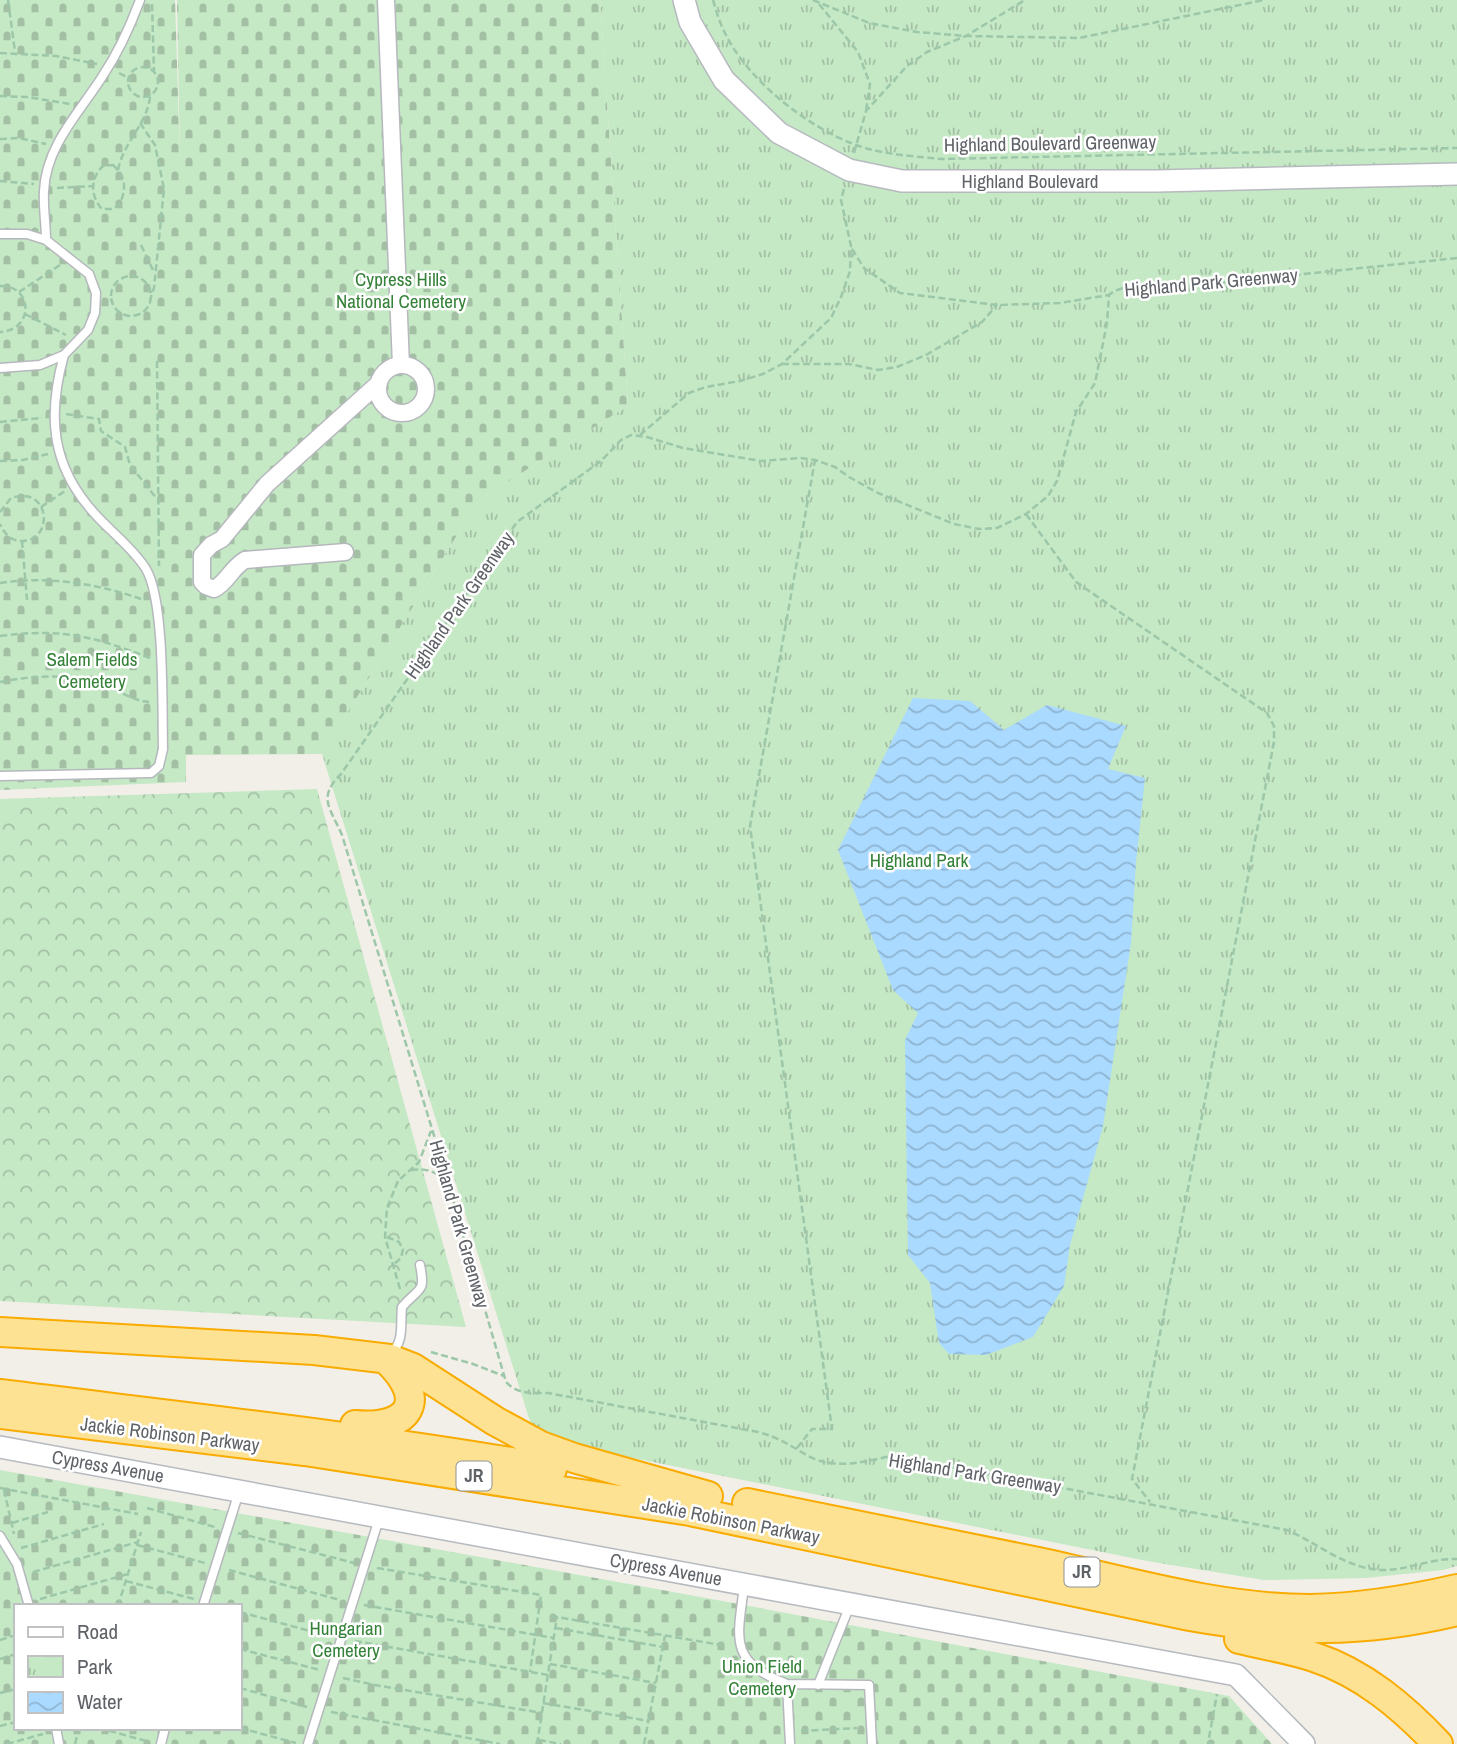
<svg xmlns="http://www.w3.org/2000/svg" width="1457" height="1744" viewBox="0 0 1457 1744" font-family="'Archivo Narrow',sans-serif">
<defs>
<pattern id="forest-crowns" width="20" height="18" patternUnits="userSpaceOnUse" patternTransform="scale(1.75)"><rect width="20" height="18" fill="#c5e8c5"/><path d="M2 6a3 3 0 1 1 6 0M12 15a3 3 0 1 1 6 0" fill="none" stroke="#a3c0a4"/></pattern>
<pattern id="cemetery-stones" width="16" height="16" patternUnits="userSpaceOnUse" patternTransform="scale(1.75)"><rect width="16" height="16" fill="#c5e8c5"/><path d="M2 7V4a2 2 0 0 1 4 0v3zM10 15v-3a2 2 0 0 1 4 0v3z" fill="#a3c0a4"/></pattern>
<pattern id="park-tufts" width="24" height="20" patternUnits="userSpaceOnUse" patternTransform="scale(1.75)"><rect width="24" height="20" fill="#c5e8c5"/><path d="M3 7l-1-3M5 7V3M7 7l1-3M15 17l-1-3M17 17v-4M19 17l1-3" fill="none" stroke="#a3c0a4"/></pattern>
<pattern id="water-waves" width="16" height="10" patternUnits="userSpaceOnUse" patternTransform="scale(1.75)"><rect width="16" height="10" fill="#aadaff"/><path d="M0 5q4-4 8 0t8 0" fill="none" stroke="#8eb4d2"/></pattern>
</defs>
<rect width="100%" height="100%" fill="#f1efe8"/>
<path fill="url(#forest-crowns)" d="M317 789 466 1327 0 1301V799Z"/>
<path fill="url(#cemetery-stones)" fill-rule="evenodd" d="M0 0H175L180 161 177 0H600L628 406 479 500 322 754 186 755V782L0 790Z
M0 1470 706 1598 1229 1696 1272 1744H0ZM16 1606H240V1728H16Z"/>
<path fill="url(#park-tufts)" d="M600 0H1457V1566L1443 1570 1366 1578 1264 1580 1147 1561 598 1451 532 1428 322 754 479 500 628 406Z"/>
<path fill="url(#water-waves)" d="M913 698 970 701 1004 730 1047 705 1126 726 1108 769 1145 778 1136 862 1131 943 1103 1126 1070 1245 1064 1286 1033 1337 986 1355 949 1354 939 1343 930 1283 908 1255 905 1040 918 1013 893 990 838 850Z"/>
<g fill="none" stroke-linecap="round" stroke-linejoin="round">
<g stroke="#b5b8bc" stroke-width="11">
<path id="lane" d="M0 234H27L46 240 89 274 96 293 95 313 88 330 64 355 40 365 0 368
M46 240C46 224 43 207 44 191 46 146 79 113 102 77 118 53 130 27 140 0
M0 776 151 773 159 766 163 749C162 708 165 601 146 569 133 548 111 532 95 514 51 466 47 416 64 355
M390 1354C405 1342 400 1324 402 1307 419 1287 426 1294 420 1265
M0 1536 17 1564 29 1606
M744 1587C737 1640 729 1662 787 1684
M203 1606 239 1492
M818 1685 850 1605
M56 1728 59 1744
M161 1744 165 1728
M308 1744 379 1519
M790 1744 787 1684 869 1685 872 1744"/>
</g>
<g stroke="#b5b8bc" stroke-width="19">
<path id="street" d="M386 0 401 365
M378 389a24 24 0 1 1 48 0a24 24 0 1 1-48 0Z
M345 552 245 560C230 569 228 582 214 589L206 586 202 582V555L211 545 222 539 267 484 379 383"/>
</g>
<g stroke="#b6babf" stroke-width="24">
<path id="secondary" d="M684 0 690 22 724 80 779 133 849 170 902 181H1157L1457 174
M0 1447 1236 1675 1304 1744"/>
</g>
<g stroke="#f9ab00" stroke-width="32">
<path id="highway" d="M0 1332 314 1350 390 1359 413 1368 495 1421 541 1446 574 1458 708 1496
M0 1394C184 1417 369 1437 552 1469
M0 1414 305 1451 690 1511 1190 1616C1283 1633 1365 1633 1457 1611
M355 1425C410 1430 429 1400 387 1360
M747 1503C845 1522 942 1542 1038 1562 1127 1581 1219 1609 1310 1609 1360 1608 1409 1600 1457 1589
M1239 1639C1264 1645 1290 1649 1314 1657 1363 1673 1403 1707 1438 1744"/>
</g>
<path stroke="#9cc7a9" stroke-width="2.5" stroke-dasharray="7 3.5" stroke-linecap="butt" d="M8 0 15 52
M713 0C716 10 719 21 724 31 746 79 807 127 856 145 884 155 913 156 941 159L1457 148
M813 0 869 23 917 32 966 36 1079 38 1264 0
M152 4 154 71
M819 4 858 52 870 84 866 111
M0 53 56 56 97 64
M128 82a15 15 0 1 1 30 0a15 15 0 1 1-30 0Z
M119 73 129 78
M0 96 27 97 70 104
M140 123 155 145 164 189 154 288 150 300
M0 139 19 138 46 144
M854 153 866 111 907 66 927 52 966 36 1025 0
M113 165C126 177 127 189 119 205L112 209H102C90 196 90 178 103 166Z
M118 170C123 143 147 124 150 97
M0 181 34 184
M57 188 93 186
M141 245 153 270
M852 249 864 268 900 293 997 305 1060 303 1109 295
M1457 258 1171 288C1152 288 1124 282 1109 295L1107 323 1095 383 1076 412 1057 481 1048 496 1026 514 997 528 979 529 954 524 878 493 849 477 835 467 815 460 801 458 761 461 683 448 647 437 631 435 621 440 601 461 517 522 341 774C317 798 330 807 342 835L440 1155 506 1382C518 1395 533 1393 548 1393L758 1432C778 1437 791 1446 808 1456 835 1470 863 1462 891 1456L1287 1530C1319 1544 1345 1568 1381 1570 1405 1571 1431 1558 1457 1559
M111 296a20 20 0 1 1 40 0a20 20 0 1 1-40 0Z
M0 286C33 285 35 330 0 332
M19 292 60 265
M25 314 66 335
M157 361 159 566
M782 364H849L878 370 897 367 926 355 982 322 997 305
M66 414 99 419 101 431 125 447 130 465 157 499
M0 422 42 418
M640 435 689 393 706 387 740 381 763 374 782 364 831 318 841 297 850 271 851 246 841 200 844 189
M0 461 23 460 48 454
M41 507 65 491
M0 512 11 498C51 484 55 543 20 541 10 540 4 533 0 524
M1026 514 1076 582 1267 713 1274 726V742L1132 1479 1150 1502
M22 541 27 600
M0 583C47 576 96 583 141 599
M0 636C63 628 92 636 150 658
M0 682C37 675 72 673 108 687 122 692 134 701 149 702
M411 1170C425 1168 436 1171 446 1181
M387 1237 399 1242 403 1249 401 1258 393 1265
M400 1289 385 1237 387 1208 398 1181 419 1162 431 1131
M431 1352 473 1364 504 1376
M797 1448 812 1429H832L750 826 815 460
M0 1488 138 1514
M4 1490 14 1534
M147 1508 215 1527
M12 1523 48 1512
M238 1533 354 1563
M137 1545 205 1563
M21 1548 104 1524
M377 1568 541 1595 530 1672
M229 1570 340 1600
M33 1572 138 1542
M126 1581 194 1599
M40 1599 128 1574
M364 1605 554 1638
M118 1606 141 1532
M240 1612 328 1636
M551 1616 727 1646
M556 1628 663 1647
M0 1640 16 1635
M355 1641 548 1675
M240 1649 320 1670
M0 1659 16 1654
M550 1664 656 1683
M343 1678 375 1685 542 1713
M240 1688 307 1707
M0 1693 16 1689
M543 1703 649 1721
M331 1712 500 1744
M0 1726 16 1722
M99 1728 150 1742
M240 1728 296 1743
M801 1731 857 1728
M539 1740 561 1744
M7 1744 43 1734
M75 1744 79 1728
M537 1744 557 1617
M644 1744 665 1636
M1213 1744 1208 1743 1217 1694"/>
<use href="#lane" stroke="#fff" stroke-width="8"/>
<use href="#street" stroke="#fff" stroke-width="16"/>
<use href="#secondary" stroke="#fff" stroke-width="21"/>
<use href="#highway" stroke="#fde293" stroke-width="28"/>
</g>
<g text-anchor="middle" stroke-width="5" stroke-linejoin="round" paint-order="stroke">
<g fill="#fff" stroke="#8f9295" stroke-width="2">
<rect x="456.5" y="1461.5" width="35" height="29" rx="5"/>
<rect x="1064.5" y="1557.5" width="35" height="29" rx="5"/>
</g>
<g font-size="18" font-weight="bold" fill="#5f6368">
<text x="474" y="1482">JR</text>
<text x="1082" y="1578">JR</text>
</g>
<g font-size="19" fill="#5f6368" stroke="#fff">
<text transform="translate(1050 143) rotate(-1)" y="7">Highland Boulevard Greenway</text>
<text x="1030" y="188">Highland Boulevard</text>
<text transform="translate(1211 282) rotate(-5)" y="7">Highland Park Greenway</text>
<text transform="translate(459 605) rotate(-55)" y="7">Highland Park Greenway</text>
<text transform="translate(460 1224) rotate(74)" y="7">Highland Park Greenway</text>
<text transform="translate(170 1434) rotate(7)" y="7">Jackie Robinson Parkway</text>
<text transform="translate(108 1466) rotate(10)" y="7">Cypress Avenue</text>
<text transform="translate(975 1473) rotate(9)" y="7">Highland Park Greenway</text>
<text transform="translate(731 1520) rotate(11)" y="7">Jackie Robinson Parkway</text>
<text transform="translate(666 1569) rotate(10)" y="7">Cypress Avenue</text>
</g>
<g font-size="19" fill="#348238" stroke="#fff">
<text x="401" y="286">Cypress Hills<tspan x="401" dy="22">National Cemetery</tspan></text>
<text x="92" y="666">Salem Fields<tspan x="92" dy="22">Cemetery</tspan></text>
<text x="919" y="867">Highland Park</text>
<text x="346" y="1635">Hungarian<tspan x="346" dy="22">Cemetery</tspan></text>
<text x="762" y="1673">Union Field<tspan x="762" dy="22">Cemetery</tspan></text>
</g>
</g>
<rect x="14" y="1604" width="228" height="126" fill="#ffffff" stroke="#bfc1c3" stroke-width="2"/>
<rect x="28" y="1627" width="35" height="10" fill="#ffffff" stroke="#bfc1c3" stroke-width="2"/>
<text x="77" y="1639" font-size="21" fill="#5f6368">Road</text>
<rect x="28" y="1656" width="35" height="21" fill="url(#park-tufts)" stroke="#bfc1c3" stroke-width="2"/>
<text x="77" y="1674" font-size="21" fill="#5f6368">Park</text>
<rect x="28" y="1692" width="35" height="21" fill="url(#water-waves)" stroke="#bfc1c3" stroke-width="2"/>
<text x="77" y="1709" font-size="21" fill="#5f6368">Water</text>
</svg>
